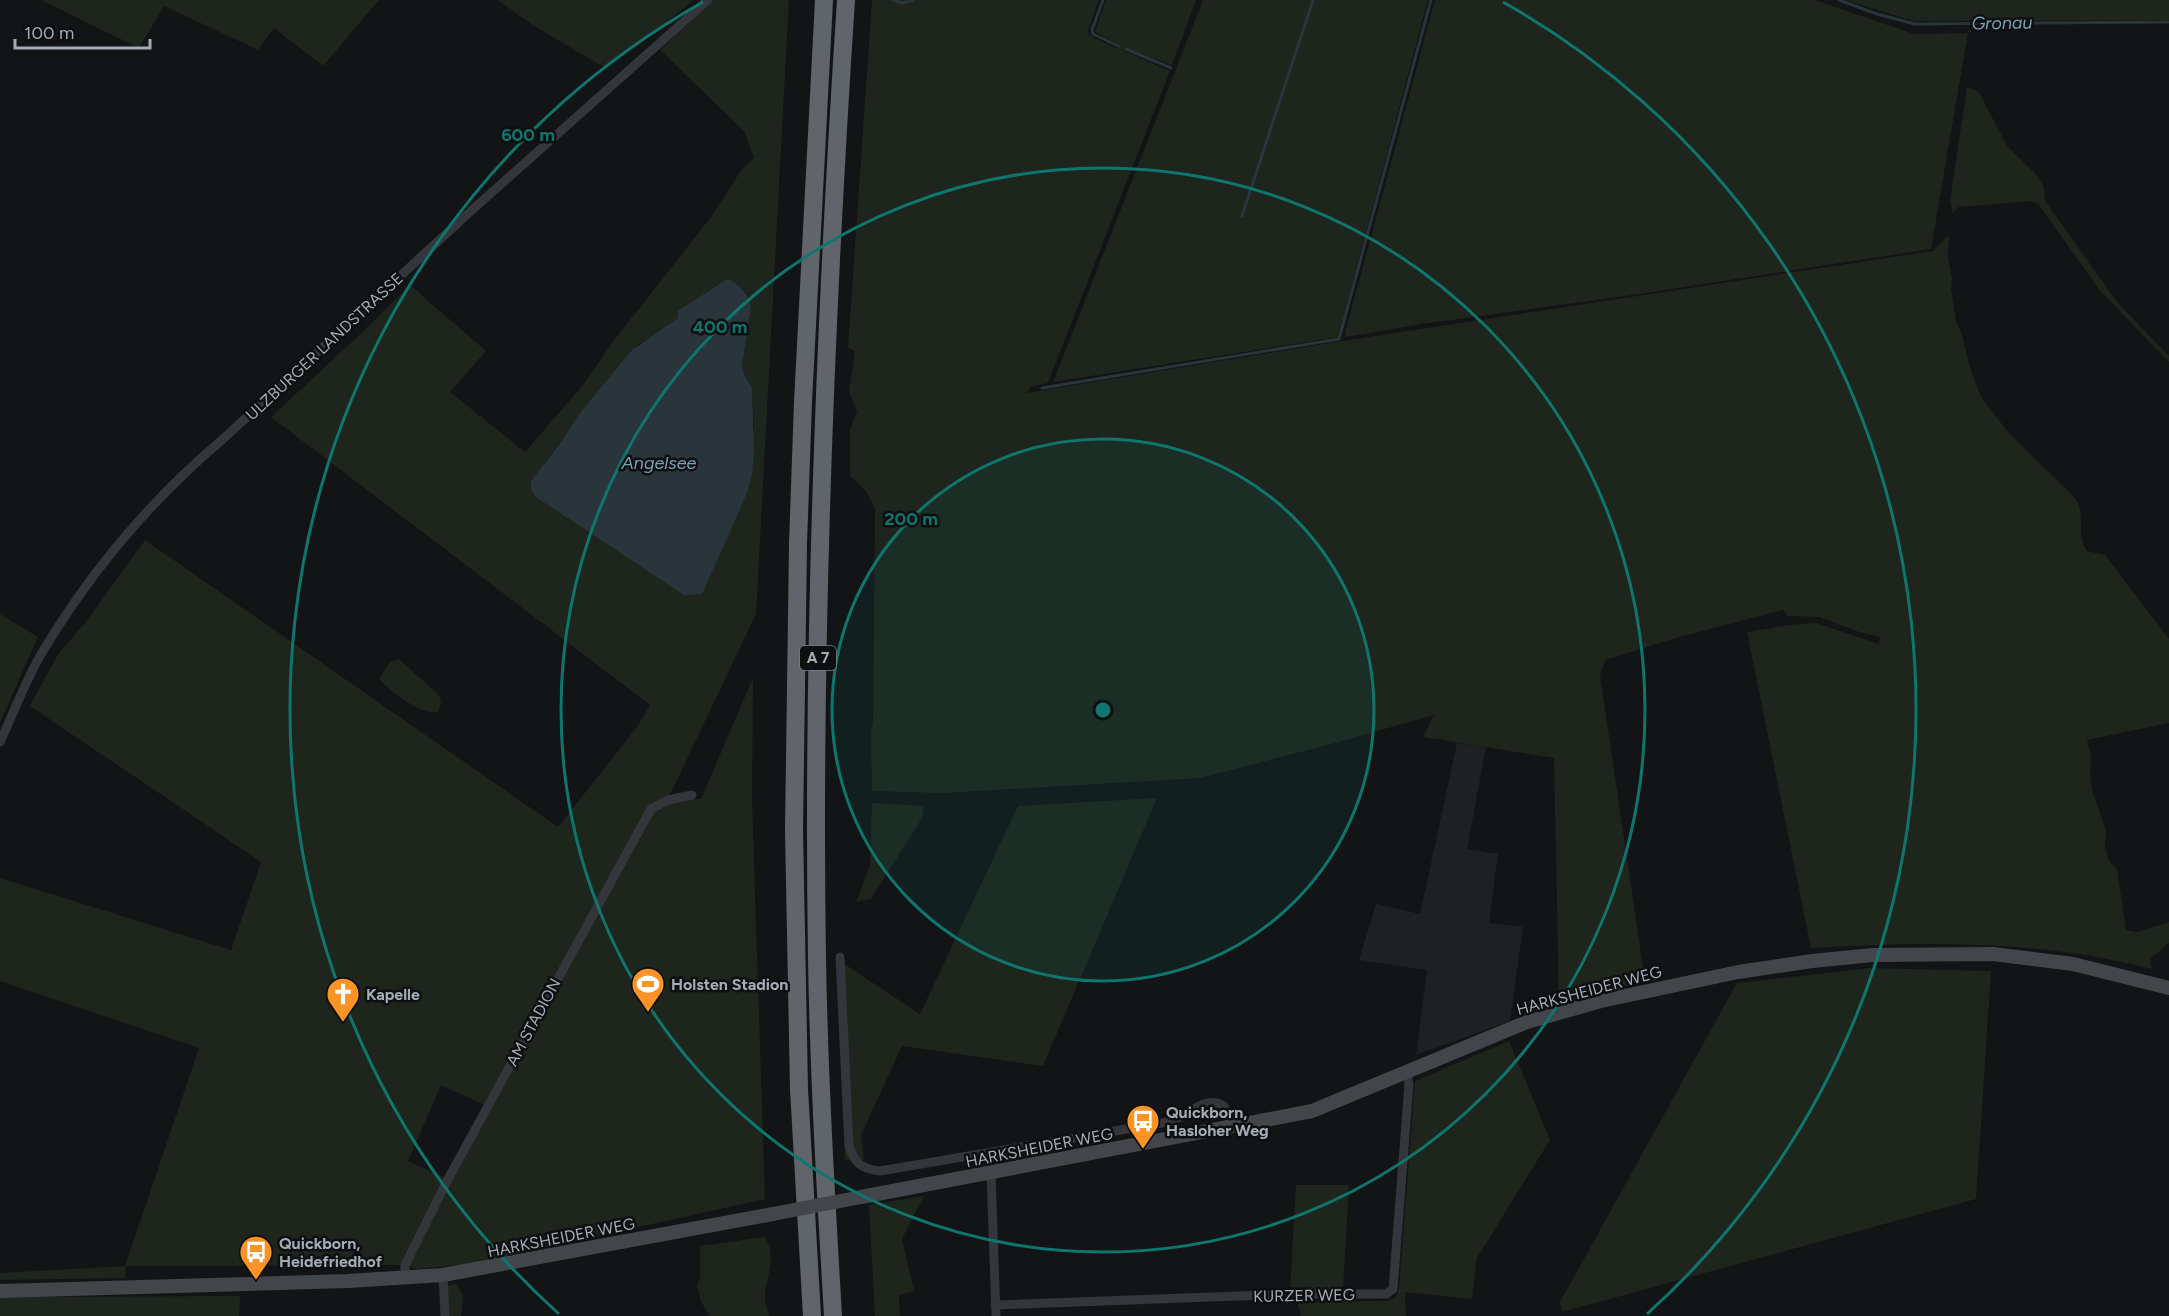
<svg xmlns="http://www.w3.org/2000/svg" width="2169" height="1316" viewBox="0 0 2169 1316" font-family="Figtree,sans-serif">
<rect width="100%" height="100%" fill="#131415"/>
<path fill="#1f2022" d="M1457 743 1486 747 1467 849 1498 854 1489 923 1523 927 1510 1021 1416 1055 1427 970 1359 960 1376 904 1420 914Z"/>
<path fill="#1d251d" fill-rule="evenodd" d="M41 0H379L323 66 274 28 258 50 164 6 139 48Z
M498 0H694L607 69 531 24Z
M713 0H789L758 577 756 614 668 799H701L753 678 752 799 765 1199 470 1264 417 1269 405 1265 126 1266 125 1278 0 1280V1273L125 1266 199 1048 0 981V878L231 950 261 862 30 706 58 654 85 623 145 540 558 827 637 727 650 705 271 417 369 326 410 285 486 351 450 392 525 452 583 385 615 339 711 217 742 169 754 158 744 131 660 50ZM727 279 751 308 742 366 745 376 752 388 754 429 543 464 639 344 656 335 678 318 679 311ZM441 1085 487 1106 448 1179 408 1161Z
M872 0H1099L1088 30 1089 35 1117 49 1119 45 1095 32 1106 0H1196L1172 65 1126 48 1124 51 1170 71 1048 383 1030 387 1027 393 1342 341 1933 251 1949 235 1948 258 1952 279 1951 289 1956 321 1962 335 1971 371 1981 397 2009 433 2076 499C2086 515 2076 535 2087 551L2105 555 2169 639V723L2087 740 2091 757 2090 774 2093 793 2106 831 2105 847 2108 859 2117 869 2126 930 2137 932 2169 922V943L2150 959 2152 969C2041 940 1924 941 1811 948L1747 632 1788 625 1816 623 1879 644 1880 637 1859 632 1819 617 1788 616 1783 610 1679 637 1605 660 1600 675 1645 981 1559 1003 1554 758 1423 737 1434 715 1335 743 1200 778 943 793 872 791 871 732 873 721 875 509 866 491 850 476V429L857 412 849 391 855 351 848 348Z
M1203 0H1428L1338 337 1053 382Z
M1435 0H1815L1914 34 1968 33 1931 249 1633 295 1422 324 1346 337 1345 333Z
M1845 0H2169V20L1914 21Z
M1967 87 1979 92 2007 146 2036 174 2044 187 2045 201 2117 302 2169 356V362L2101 292 2038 204 2031 201 1958 207 1953 214 1950 201Z
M0 614 38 637 0 723Z
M399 659 440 696 441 704 438 712C421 716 391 691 379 679L390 662Z
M1157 798 1043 1066 902 1046 861 1135 864 1160H845L838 975 843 963 920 1014 1018 806Z
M872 803 924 806 922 818 871 899 856 902 870 865Z
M1870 968 1991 971 1976 1199 1562 1312 1560 1302 1737 983Z
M1509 1041 1550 1140 1477 1258 1472 1299 1405 1292 1406 1316H1301L1297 1302 1387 1301 1395 1298 1399 1289 1415 1081Z
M1296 1185H1349L1343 1289 1290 1290Z
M924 1196 902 1239 914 1291 899 1295 900 1316H875L869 1205Z
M764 1237C777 1254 768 1273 765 1292 764 1300 767 1309 769 1316H710L701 1302 697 1285 700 1277V1246Z
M456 1284 463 1296 461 1316H448V1285Z
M240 1296 239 1316H0V1297Z"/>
<path fill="#29353a" d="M727 279C739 282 749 296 751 308L742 366 745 376 752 388 754 453 752 474 748 490 738 514 702 594 684 595 536 497 531 490V481L561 442 580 413 632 350 678 318V311Z"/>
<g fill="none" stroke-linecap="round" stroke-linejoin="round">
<path stroke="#29353a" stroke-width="3" d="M893 0 902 3 913 0
M1103 0 1092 30 1093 34 1118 46
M1839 0 1877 14 1915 24 2169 22
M1126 49 1171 68
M1242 216 1313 0
M1042 388 1339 339 1431 0"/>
<path stroke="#34363b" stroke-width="9" d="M0 742C14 712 26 679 43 651 91 571 152 499 223 439L472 210 708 0
M840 957 849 1146C855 1164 862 1169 880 1171L1162 1123C1168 1121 1174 1120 1180 1117 1195 1109 1208 1096 1224 1106L1230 1128
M991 1173 996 1316
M443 1275 445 1316
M405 1278V1265L448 1179 651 809 668 800 692 795
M995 1305 1289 1294H1386L1393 1289 1409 1084 1407 1073"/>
<path stroke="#42464b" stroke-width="14" d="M861 1197 1312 1111 1527 1022 1601 1001 1738 972 1812 961 1873 955 1993 954 2073 964 2169 988
M0 1291 348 1281 443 1275 773 1214"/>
<path stroke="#60656c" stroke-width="18" d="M812 1316 799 1089 794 830 798 544 803 402 824 0
M833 1316C826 1197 819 1078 817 959 812 639 825 319 846 0"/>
<path stroke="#42464b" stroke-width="14" d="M773 1214 861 1197"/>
</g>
<circle cx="1103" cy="710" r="271" fill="#0f766e" fill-opacity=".12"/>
<g fill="none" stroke="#0f766e" stroke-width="3">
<circle cx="1103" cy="710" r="271"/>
<circle cx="1103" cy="710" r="542"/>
<path d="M559 1314A813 813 0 0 1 703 2M1503 2A813 813 0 0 1 1647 1314"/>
</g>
<defs>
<g id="stadium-pin" transform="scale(1.725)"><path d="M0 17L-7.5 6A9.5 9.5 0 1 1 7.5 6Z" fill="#fb9326" stroke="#0e0f10"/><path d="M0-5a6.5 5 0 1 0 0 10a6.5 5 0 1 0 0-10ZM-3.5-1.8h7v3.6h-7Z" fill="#fff"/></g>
<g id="church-pin" transform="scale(1.725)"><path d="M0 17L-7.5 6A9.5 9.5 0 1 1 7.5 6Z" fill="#fb9326" stroke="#0e0f10"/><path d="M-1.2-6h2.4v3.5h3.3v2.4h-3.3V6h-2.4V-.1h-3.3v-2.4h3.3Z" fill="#fff"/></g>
<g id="bus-pin" transform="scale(1.725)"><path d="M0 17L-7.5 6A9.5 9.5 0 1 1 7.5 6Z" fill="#fb9326" stroke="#0e0f10"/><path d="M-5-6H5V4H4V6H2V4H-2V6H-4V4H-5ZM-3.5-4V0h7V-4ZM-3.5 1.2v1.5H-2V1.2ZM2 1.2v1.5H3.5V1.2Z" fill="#fff"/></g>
</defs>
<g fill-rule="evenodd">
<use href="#stadium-pin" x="648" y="984"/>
<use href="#church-pin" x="343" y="994"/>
<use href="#bus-pin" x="1143" y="1121"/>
<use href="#bus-pin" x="256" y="1252"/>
</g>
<g text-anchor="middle" stroke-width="5" stroke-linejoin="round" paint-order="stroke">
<rect fill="#0e0f10" stroke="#777e84" stroke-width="1.5" x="800" y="646" width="36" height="24" rx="4.5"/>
<g font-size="15" font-weight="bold" fill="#a4adb6">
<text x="818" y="663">A 7</text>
</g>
<g font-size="16" fill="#a4adb6" stroke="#0e0f10">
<text transform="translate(324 346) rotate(-43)" y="6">ULZBURGER LANDSTRASSE</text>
<text transform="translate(1589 990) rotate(-15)" y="6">HARKSHEIDER WEG</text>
<text transform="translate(533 1022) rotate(-62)" y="6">AM STADION</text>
<text transform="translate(1039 1147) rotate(-11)" y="6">HARKSHEIDER WEG</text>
<text transform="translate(561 1237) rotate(-11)" y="6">HARKSHEIDER WEG</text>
<text transform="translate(1304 1295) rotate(-1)" y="6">KURZER WEG</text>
</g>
<g font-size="16" font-weight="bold" fill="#a4adb6" stroke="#0e0f10" text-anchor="start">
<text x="671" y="990">Holsten Stadion</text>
<text x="366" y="1000">Kapelle</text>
<text x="1166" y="1118">Quickborn,<tspan x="1166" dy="18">Hasloher Weg</tspan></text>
<text x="279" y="1249">Quickborn,<tspan x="279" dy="18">Heidefriedhof</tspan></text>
</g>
<g font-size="18" font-style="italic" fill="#79a1b4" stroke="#0e0f10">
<text transform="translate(2002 23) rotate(-1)" y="6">Gronau</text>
<text x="659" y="469">Angelsee</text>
</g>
</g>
<circle cx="1103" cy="710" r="9" fill="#0f766e" stroke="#0e0f10" stroke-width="3"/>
<g font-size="18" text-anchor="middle" font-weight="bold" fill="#0f766e" stroke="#0e0f10" stroke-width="5" stroke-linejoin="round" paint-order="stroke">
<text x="528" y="141">600 m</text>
<text x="720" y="333">400 m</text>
<text x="911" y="525">200 m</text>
</g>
<path d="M15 39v9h135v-9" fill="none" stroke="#a4adb6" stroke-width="3"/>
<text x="24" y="39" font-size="18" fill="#a4adb6" stroke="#0e0f10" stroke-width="4.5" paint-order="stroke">100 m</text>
</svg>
